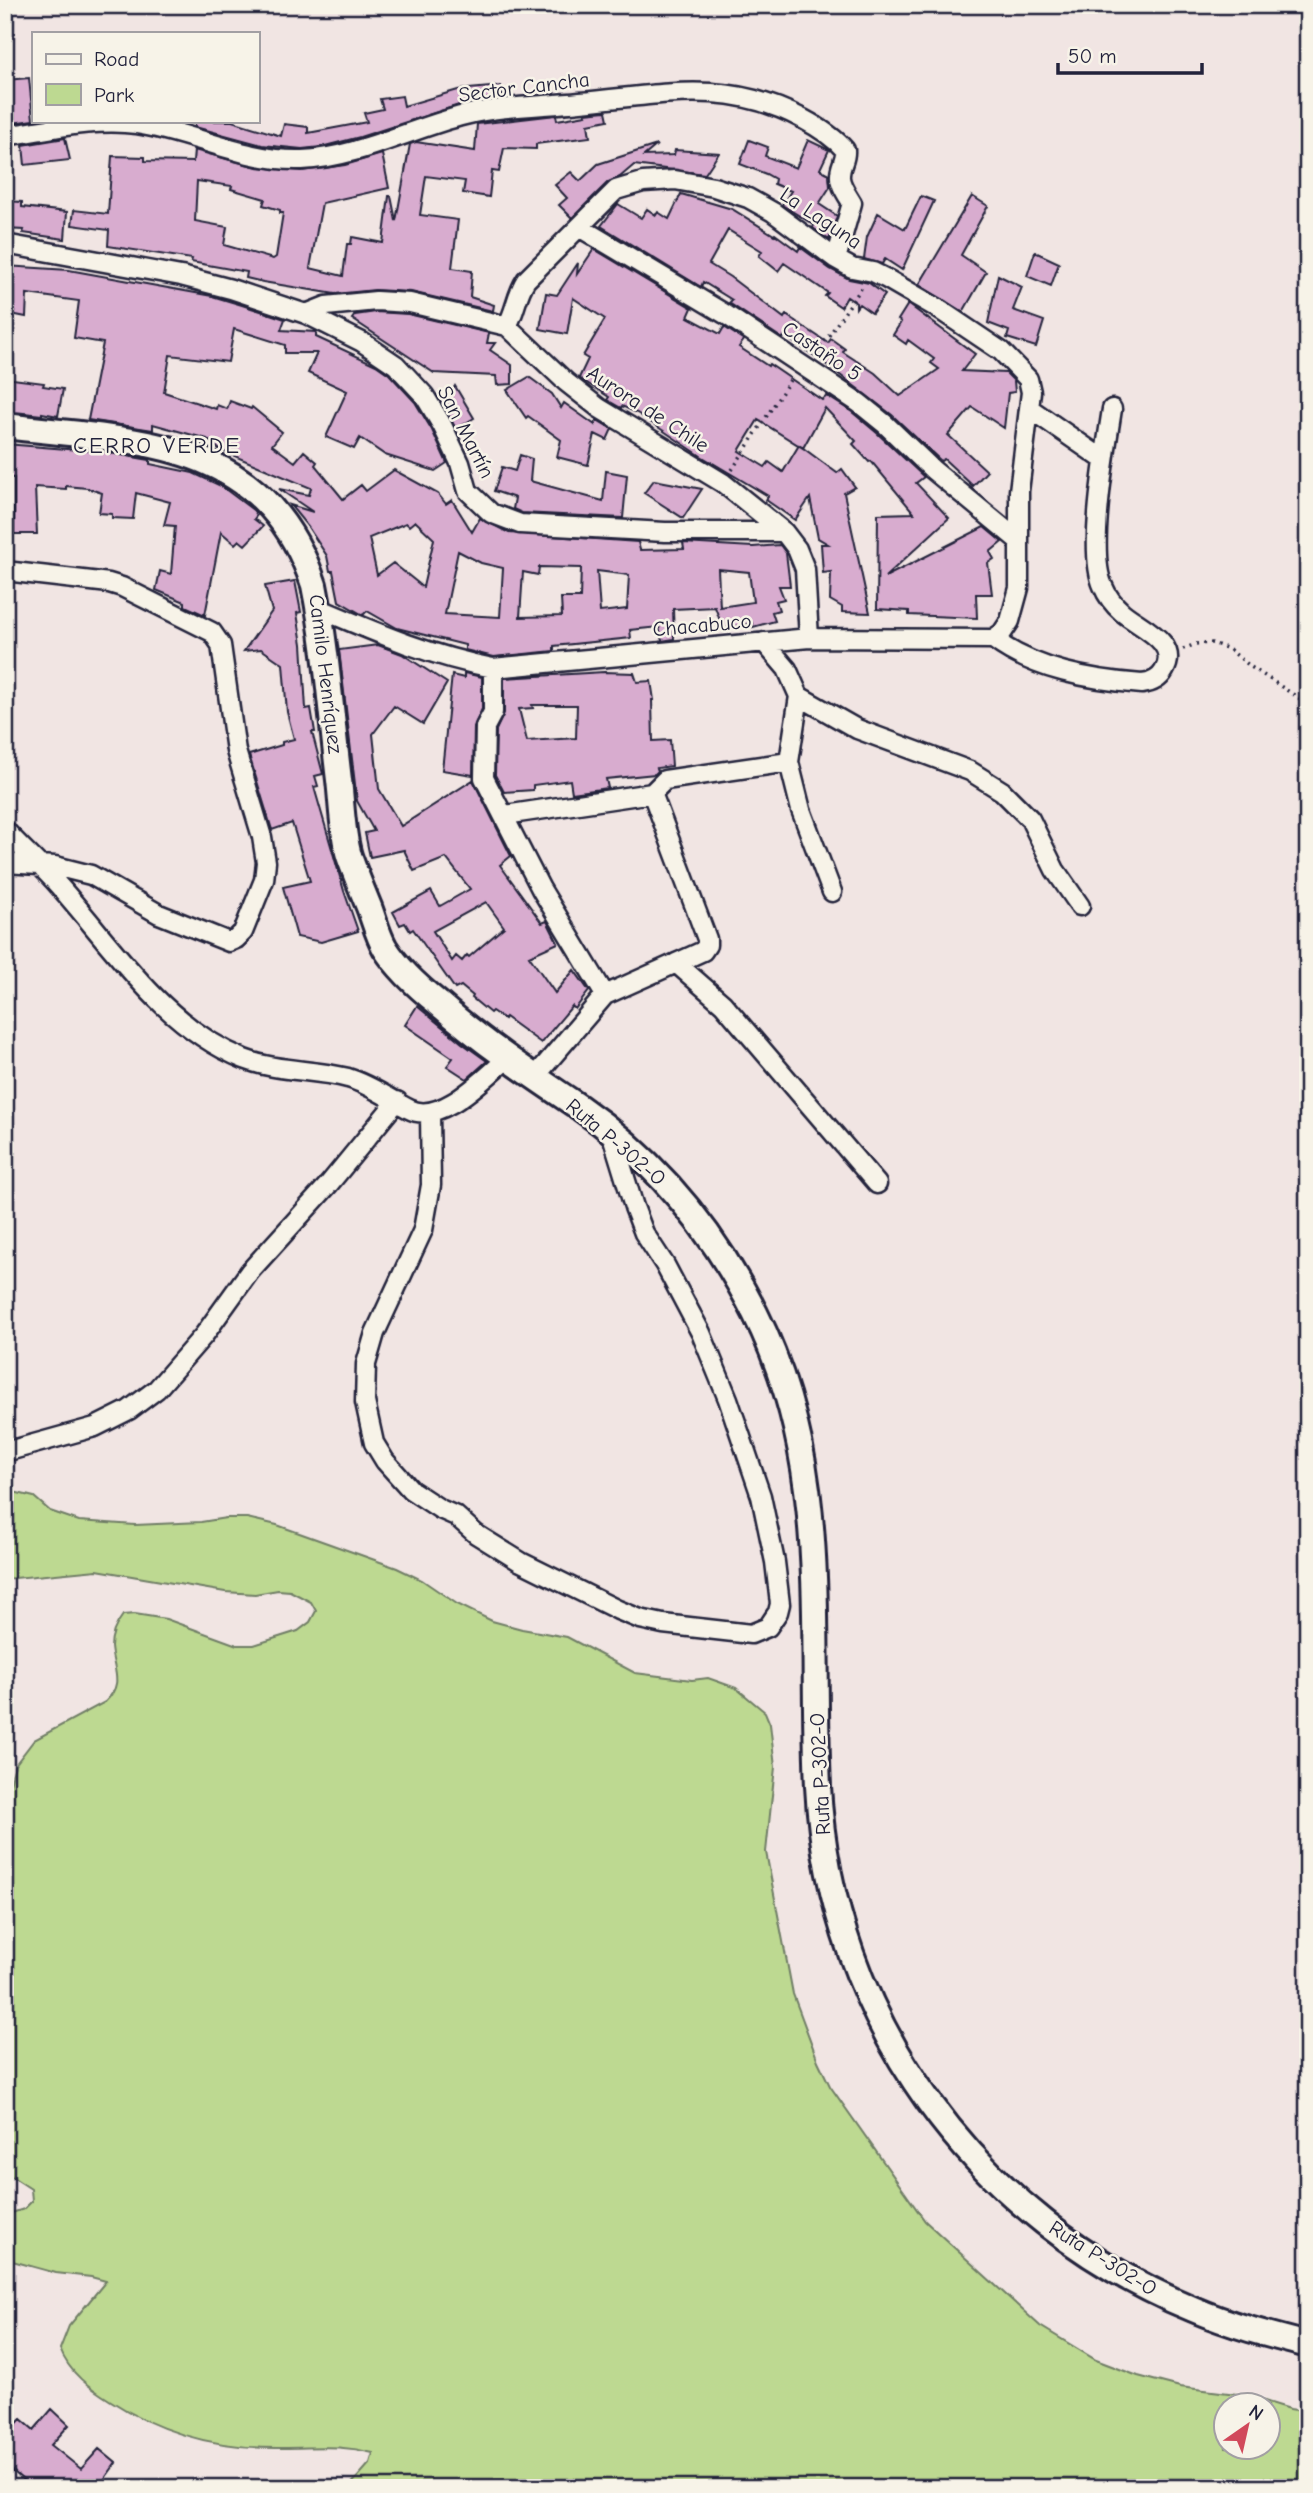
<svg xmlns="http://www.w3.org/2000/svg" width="1313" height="2493" viewBox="0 0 1313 2493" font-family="'Comic Neue',sans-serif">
<rect width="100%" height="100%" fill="#f1e5e3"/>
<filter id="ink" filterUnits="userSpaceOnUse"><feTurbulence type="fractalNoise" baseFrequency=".0143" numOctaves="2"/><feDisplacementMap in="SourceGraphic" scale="14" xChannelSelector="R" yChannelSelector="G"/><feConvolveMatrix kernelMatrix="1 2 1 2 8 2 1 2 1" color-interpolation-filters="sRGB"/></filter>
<g filter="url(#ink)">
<path fill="#bdd991" stroke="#707e66" stroke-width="2" fill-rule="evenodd" d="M5 1490 34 1497 50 1511 79 1521 135 1525 201 1522 226 1518H247L277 1525 397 1568 422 1580 457 1604 492 1621 522 1629 567 1637 635 1673 692 1680 708 1678 736 1688 765 1712 770 1724 775 1767 766 1852 793 1994 818 2061 830 2086 925 2221 1040 2326 1096 2360 1138 2376 1180 2387 1245 2395 1290 2409 1308 2412V2488H348L370 2463 373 2453C339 2444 318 2448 283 2448 222 2449 163 2435 111 2401 90 2388 69 2373 60 2349L69 2326 106 2281 91 2277 56 2273 5 2259V2215L24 2209 32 2201 31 2189 5 2172V1803L15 1765 34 1740 105 1702C125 1683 113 1671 111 1647 111 1636 116 1624 123 1615L135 1614 166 1619 237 1645H254L298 1631 310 1622 316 1611 311 1602 290 1591 278 1590 255 1594 225 1592 97 1570 5 1579ZM1226 2406H1268V2448H1226Z"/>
<path fill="#d8accf" stroke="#22223b" stroke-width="2" fill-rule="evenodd" d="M29 78 33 120 5 124V80Z
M501 86 503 97 462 104 360 137 321 147 302 149 262 145 195 127V121H232L281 136 284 124 308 127V133L367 122 364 113 383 109 380 99 402 96 404 106 458 90Z
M606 111 608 120 588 124 590 137 536 144V149L504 148 499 172 492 171 489 197 463 193 465 181 426 176 420 215 458 220 452 268 472 271 470 297 494 305 493 311 411 292 375 290 335 294 263 282 246 278 247 272 191 262 192 259 108 246 109 230 72 225 74 210 108 214 112 156 145 157V161L193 162 194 150 257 167 302 171 345 165 382 154 389 188 322 203 310 268 343 276 347 244H351L352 237 383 243 389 196H391L396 221 410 144 416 142 475 151 477 124 556 115 557 120 586 115 585 113ZM197 181 232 186 231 189 265 199 263 205 280 210V213H283L276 257 273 259 224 245 227 227 195 221Z
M65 138 70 160 25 165 23 145Z
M749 140 768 147 765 156 796 168 808 140 829 150 820 169 829 174 830 187 819 204 837 216 829 240 813 228 814 225 782 205 791 191 774 184 775 179 766 174 740 164Z
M657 145 644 156 674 155 675 150 719 153 705 174 634 165 620 177 608 182 572 218 559 205 567 198 555 185 571 172 580 181 598 164Z
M681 194 732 209 774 235 775 234 798 251 800 247 830 269 849 279 869 283 885 295 872 313 859 304 856 308V303L847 297 841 307 825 296 828 293 784 263 778 271 759 256 762 251 728 230 709 264 730 277 784 318 786 315 828 343 831 339 845 349 843 352 875 373 900 396 939 369 931 363 934 359 908 340 906 344 893 335 901 322 898 320 908 304 975 354 962 371 1006 373 1014 381 1015 392 1008 393 1004 428 972 407 948 435 987 471 973 486 944 459 941 461 892 415 818 358 784 336 783 339 729 303 732 300 703 282 701 287 601 226 618 204 641 218 647 209 656 215 658 212 669 219Z
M921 196 934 201 902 270 885 259 882 264 864 259 867 237 878 213 905 229Z
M972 196 988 206 961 255 986 272 963 312 919 285Z
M5 201 22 202V207L67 212 65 239 23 233 24 230 5 229Z
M594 249 692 308 688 317 720 334 724 327 744 340 739 347 768 366 769 364 822 400 827 396 852 412 877 433 924 477 916 483 949 518 885 577 984 527 1002 542 990 552 994 559 988 563 992 594H976L977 618 909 615V611L877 609 878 514 914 513 871 461 869 462 853 444 856 441 825 408 803 448 758 420 739 451 765 467 769 462 783 472 799 445 837 473 842 469 855 487 844 493 870 613 842 612V607L830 600 831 572 823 573 821 544H828L818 538 810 498 795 520 766 500 768 496 701 456 637 413 622 406 621 408 607 400 609 397 579 378 588 359 583 356 605 319 573 298 567 334 540 329 546 293 557 295 578 263 577 274Z
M1035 252 1059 263 1051 286 1027 276Z
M5 266 69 270 212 296 242 305 285 319 281 330 316 332V337L376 365 389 374 415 402 432 430 447 463 435 471 385 455 360 438 354 449 326 437 347 391 308 373 317 353H285V345L234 329 228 362 170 355 164 392 216 409 217 405 227 409 230 401 251 409 252 407 282 432 272 445 295 462 304 451 317 462 315 465 343 499 361 485 366 491 394 470 438 494 446 504 452 500 472 532 480 518 509 533 638 542 640 550 684 549 683 543 753 547 780 545 786 553 790 586H779L784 599 776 601 779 610 772 612 775 621 753 627 752 623 723 629 715 607 673 609 674 639 662 641 659 627 630 630 631 638 554 646V651L494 657 465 650V645L397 628 367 611 363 615 339 601 333 571H330L327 556 308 527 290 505 313 512 279 489 309 495 311 488 220 450 207 439 153 424V430L88 420 103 343 74 338 79 301 27 294 26 317 6 313 9 295 5 294ZM415 521 434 539 423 587 393 563 377 575 369 538 406 523 409 526ZM458 551 481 563 503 568 500 617 445 614ZM539 567 581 568 580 598H561L562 616 520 617 523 572 538 575ZM718 569 749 572 753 602 720 607ZM597 571 629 575 627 609 600 612Z
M998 275 1022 287 1013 310 1044 321 1036 347 1007 338 1009 331 988 323Z
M376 312 408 314 489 333 487 343H495L490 350 512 365V384L497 385 496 376 434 373 352 319 355 315Z
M529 377 552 394 561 408 564 403 595 425 597 420 612 429 607 440 595 434 588 465 557 457 561 440 528 416 526 418 507 390Z
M5 378 44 383 43 386 63 389 58 416 42 413V415L5 411Z
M455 386 474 418 456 429 437 395 447 400Z
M5 444 104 452 144 459 150 460V464L193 473 221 486 253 510 257 515 254 519 263 526 245 545 239 540 235 544 221 532 205 615 185 606V602L156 590 160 571 171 574 175 526 164 525 170 502 136 493 133 519 112 518V514L99 513 102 493 87 488 66 486V489L35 487 37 534H14V478L5 477Z
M520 455 532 459 530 481 603 501 606 471 627 475 623 518 522 513 513 509 515 498 494 491 502 467 515 471Z
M654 480 702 489 683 518 644 493Z
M295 581 301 612 297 613 302 644 306 709 311 708 315 732H312L323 774 315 776 318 786 314 787 344 891 358 931 321 942 297 937 283 887 310 881 292 823 272 830 249 755 282 745V742L294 739 287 712 283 664 261 649 244 651 272 611 265 586Z
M378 645 402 654 447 683 423 724 394 706 373 734 379 789 401 826 473 780 511 856 500 865 542 923 547 921 558 943 529 956 555 993 574 970 589 991 575 1009 572 1006 541 1043 505 1017 504 1019 492 1011 490 1013 472 998 473 996 461 986 455 989 413 929 410 931 405 923 400 925 393 912 431 891 440 906 470 889 446 858 414 871 404 850 370 857 365 833 374 831 357 801 339 650ZM486 902 504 927 469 957 467 955 462 961 456 956 452 961 433 931Z
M604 672 634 673 637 682 651 681 654 700H652L653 741 670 740 672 766 657 768 658 771 655 774 606 779 608 788 572 793 570 780 533 785V790L504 792 495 775 496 730 504 713V678ZM532 705H577L576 738 527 741 519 709 533 708Z
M464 673 482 677V709L474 727 473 775 442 770 452 675 464 678Z
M417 1006 462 1043 487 1061 467 1079 447 1066 453 1058 405 1025Z
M52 2409 69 2425 51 2445 81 2469 99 2449 116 2463 98 2488H32L5 2464V2436L21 2419 34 2430Z"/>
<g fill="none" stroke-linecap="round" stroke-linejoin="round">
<g stroke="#22223b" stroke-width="23">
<path id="street" d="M5 136C48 130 93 118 137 124 192 132 245 162 302 160 356 158 412 128 465 115 502 106 542 106 580 102 663 95 726 78 803 119 818 127 834 137 845 150 846 160 840 165 840 175 839 184 848 196 852 203L836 259
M579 227 725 314 859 403 885 424 933 470 1019 541
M5 244 181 276 231 289 306 314 362 342 396 365 424 395 442 425 460 463 468 491 491 513 520 524 665 532H784
M306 314 326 306 376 301 410 303 507 326 566 382 599 408 723 483 784 532 797 549 805 569 809 638
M1029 408 1104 460
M5 571 109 583 122 587 212 632 221 645 236 751 262 837 266 862 264 880 243 932 236 939 229 942 159 914 91 875 55 866 5 863
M318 608C377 633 430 656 493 668L809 638 993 639 1002 633 1010 621 1019 588V491L1031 392 1028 379 1001 351 937 308 887 279 873 272 852 268 836 259 773 212 748 198 714 187 675 180 643 182 616 190 526 280C516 295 516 311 507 326
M993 639C1034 670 1091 680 1142 684 1151 683 1159 680 1164 671 1181 642 1139 627 1122 612 1114 605 1107 596 1103 586 1087 551 1106 450 1112 409
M764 642 787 669 799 696 789 762 801 810 832 892
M493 668V712L485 727 484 778 541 889 605 995
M799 696 857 729 970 771 1002 791 1030 819 1055 870 1080 906
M505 815 652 793 665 780 789 762
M5 830C23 850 43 867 60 887 116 950 163 1026 244 1059 278 1072 313 1069 348 1078 371 1085 388 1098 409 1109 440 1126 485 1077 507 1059
M676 963 723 1004 877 1184
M534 1078 605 995 703 951 707 945V939L652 793
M430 1113 431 1185 423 1230 375 1333 366 1364 365 1402 374 1443 385 1461 411 1490 440 1509 456 1516 476 1534 521 1562 618 1610 640 1619 663 1624 751 1634 768 1627 778 1612 780 1604 775 1562 761 1496 728 1399 701 1333 665 1265 644 1233 634 1207 611 1132
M5 1452 95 1427 129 1410 157 1389 204 1335 250 1271 329 1184 397 1101"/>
</g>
<g stroke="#22223b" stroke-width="30">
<path id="secondary" d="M5 426C137 442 264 436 314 585 327 649 331 715 339 780 342 805 342 832 349 856 355 873 362 890 369 907 374 920 378 936 385 948 399 970 418 987 438 1003 482 1042 530 1074 579 1107 656 1160 713 1230 755 1313 832 1466 810 1622 818 1786 830 2020 977 2220 1193 2309 1230 2325 1269 2335 1308 2345"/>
</g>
<path stroke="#22223b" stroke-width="3.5" stroke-dasharray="2 5" stroke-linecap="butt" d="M817 353 862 287
M732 470 790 380
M1183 649 1196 644 1212 643 1229 649 1251 667 1308 704"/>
<use href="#street" stroke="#f7f3e8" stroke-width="18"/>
<use href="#secondary" stroke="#f7f3e8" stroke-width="24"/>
</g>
</g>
<g text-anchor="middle" stroke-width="5" stroke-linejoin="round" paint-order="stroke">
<g font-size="21" fill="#22223b" stroke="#f7f3e8">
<text transform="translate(524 87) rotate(-7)" y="7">Sector Cancha</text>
<text transform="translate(821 218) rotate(34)" y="7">La Laguna</text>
<text transform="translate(822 351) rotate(34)" y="7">Castaño 5</text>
<text transform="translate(648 409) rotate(33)" y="7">Aurora de Chile</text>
<text transform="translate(466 432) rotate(63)" y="7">San Martín</text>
<text transform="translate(702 625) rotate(-5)" y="7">Chacabuco</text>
<text transform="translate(326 674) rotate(83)" y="7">Camilo Henríquez</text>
<text transform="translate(616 1142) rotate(40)" y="7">Ruta P-302-O</text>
<text transform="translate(820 1774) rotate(-93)" y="7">Ruta P-302-O</text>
<text transform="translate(1103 2258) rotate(32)" y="7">Ruta P-302-O</text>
</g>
<g font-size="23" letter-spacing="2" fill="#22223b" stroke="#f7f3e8">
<text x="157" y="453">CERRO VERDE</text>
</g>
</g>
<rect width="1313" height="2493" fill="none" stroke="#f7f3e8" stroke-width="28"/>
<rect x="14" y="14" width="1285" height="2465" fill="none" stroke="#22223b" stroke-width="2.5" filter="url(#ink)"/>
<rect x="32" y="32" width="228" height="91" fill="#f7f3e8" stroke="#a29fa3" stroke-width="2"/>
<rect x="46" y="54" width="35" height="10" fill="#f7f3e8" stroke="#a29fa3" stroke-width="2"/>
<text x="94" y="66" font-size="21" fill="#22223b">Road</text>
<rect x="46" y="84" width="35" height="21" fill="#bdd991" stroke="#a29fa3" stroke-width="2"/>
<text x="94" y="102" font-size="21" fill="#22223b">Park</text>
<g transform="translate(1247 2426) rotate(34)"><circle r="33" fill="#f7f3e8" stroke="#a29fa3" stroke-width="2"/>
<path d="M0-5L12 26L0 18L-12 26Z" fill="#d1495b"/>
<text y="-10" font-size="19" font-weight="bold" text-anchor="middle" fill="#22223b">N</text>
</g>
<path d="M1058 63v10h144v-10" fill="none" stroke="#22223b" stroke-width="3.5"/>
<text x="1068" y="63" font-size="21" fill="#22223b" stroke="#f7f3e8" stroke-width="5" paint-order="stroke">50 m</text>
</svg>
